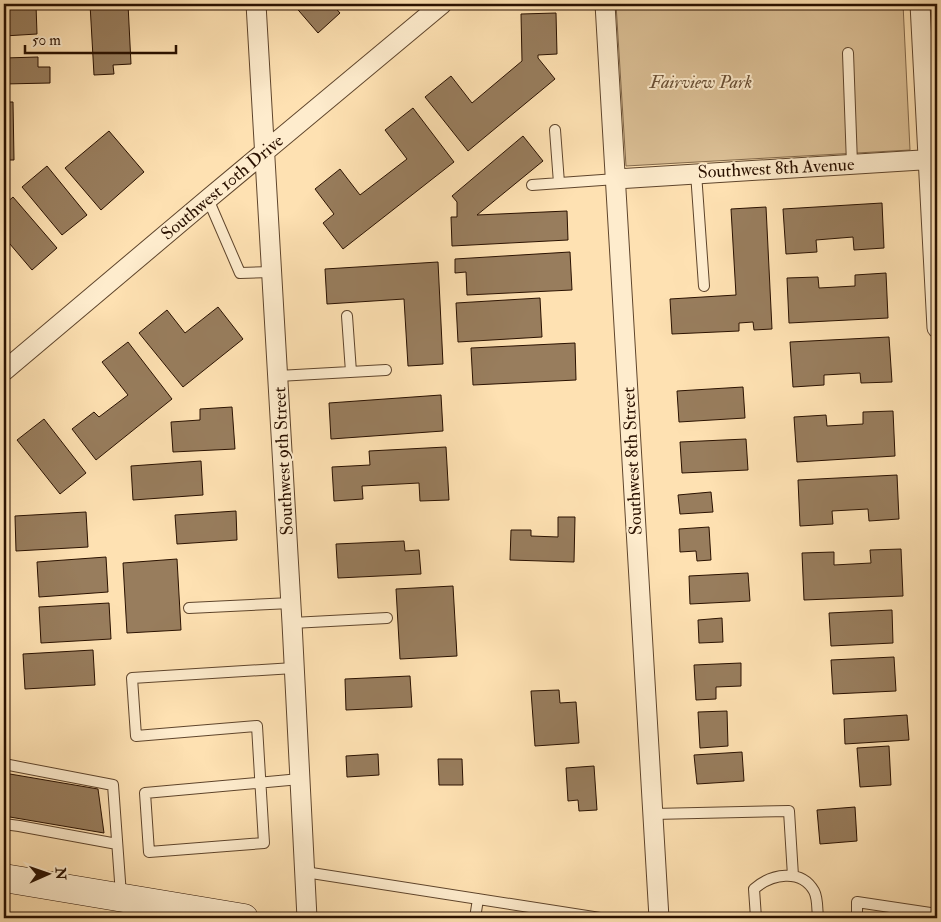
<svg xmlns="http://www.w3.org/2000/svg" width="941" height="922" viewBox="0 0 941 922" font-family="'IM FELL Double Pica',serif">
<rect width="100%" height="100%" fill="#fee1b2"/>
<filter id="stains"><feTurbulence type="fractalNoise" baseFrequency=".004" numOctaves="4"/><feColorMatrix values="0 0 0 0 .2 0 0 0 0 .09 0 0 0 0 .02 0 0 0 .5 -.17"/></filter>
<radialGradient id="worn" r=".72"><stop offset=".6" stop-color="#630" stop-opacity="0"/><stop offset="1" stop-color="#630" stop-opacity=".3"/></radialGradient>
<path fill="#dabe94" stroke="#82684a" d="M616 4H903L910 150 626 166Z"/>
<path fill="#987d5d" stroke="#2a1100" d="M90 4H128L131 64 113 65 114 74 94 75Z
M293 4H332L340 13 318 33Z
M36 5 37 34 4 36V7Z
M556 13 557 54 538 55V58L555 79 468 151 425 97 451 76 472 103 522 61 521 14Z
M38 57V67H50V83L4 84V58Z
M4 102H13L14 160H4Z
M413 108 454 162 343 249 323 223 334 214 315 189 340 169 360 195 407 159 385 130Z
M109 131 144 172 101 210 65 168Z
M523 136 543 161 477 215 567 211 568 240 452 246 451 217H457V202L452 196Z
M47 166 87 215 62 235 22 187Z
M13 197 57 248 32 270 4 237V205Z
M882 203 884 248 854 250 853 237 816 240 817 252 786 254 783 209Z
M766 207 772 329 754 330 753 322 739 323V331L672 334 670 299 736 295 731 209Z
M570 252 572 290 467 295 466 272 455 273V259Z
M438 262 443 364 408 366 404 299 327 304 325 269Z
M886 273 888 318 789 323 787 278 818 277 819 288 855 286V275Z
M540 298 542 337 458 342 456 303Z
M218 307 243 339 183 387 139 333 167 310 185 333Z
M889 337 892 382 861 383 860 373 824 375V385L793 387 790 342Z
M128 342 172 399 96 460 72 429 94 412 99 417 128 395 102 362Z
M575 343 576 380 473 385 471 348Z
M743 387 745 418 679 422 677 391Z
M441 395 443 431 331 439 329 403Z
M232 407 235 449 173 452 171 422 200 420V409Z
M893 411 895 456 797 462 794 417 826 415 827 426 863 424V412Z
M44 419 86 473 60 494 17 440Z
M746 439 748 470 682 473 680 442Z
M446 447 449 500 420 501 419 483 362 486 363 499 334 501 332 467 370 465 369 451Z
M201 461 203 495 133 500 131 466Z
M897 475 899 519 869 521 868 509 832 511 833 524 800 526 798 480Z
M711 492 713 512 680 514 678 495Z
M236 511 237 540 177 544 175 515Z
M86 512 88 547 16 551 15 516Z
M558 517H575L574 562 510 560 511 530H531V536L558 537Z
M709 527 711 560 697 561 696 551 680 552 679 529Z
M404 541 405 551 419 550 421 574 338 578 336 544Z
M901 549 903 596 804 600 802 553 834 552V565L871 563 870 550Z
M106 557 108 592 39 597 37 562Z
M177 559 181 630 127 633 123 563Z
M748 573 750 601 690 604 689 576Z
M453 586 457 656 400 659 396 589Z
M109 603 111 639 41 643 39 607Z
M892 610 893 643 831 646 829 613Z
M722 618 723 642 699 643 698 620Z
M93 650 95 685 25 689 23 654Z
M894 657 896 691 833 694 831 660Z
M741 663V686L716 687V699L696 700 694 665Z
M410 676 412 707 346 710 345 679Z
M559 690 560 703 576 702 579 743 535 746 531 691Z
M727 711 728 746 700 748 698 712Z
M907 715 909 740 845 744 844 719Z
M889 746 891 785 860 787 857 748Z
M742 752 744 781 697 784 694 755Z
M378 754 379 775 347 777 346 756Z
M438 759H462L463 785H439Z
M594 766 597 810 579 811 578 800 568 801 566 768Z
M4 773 98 789 104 833 4 816Z
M855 807 857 841 820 844 817 810Z
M863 913 893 918H863Z"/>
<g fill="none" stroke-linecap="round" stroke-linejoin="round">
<g stroke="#5f452c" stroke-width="12">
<path id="service" d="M848 53 852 164
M555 130 559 183
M696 173 704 286
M532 185 616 179
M208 199 240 273 272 272
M347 316 351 372
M278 376 386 370
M189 608 291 603
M292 623 387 618
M294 668 132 678 136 736 257 726 264 843 149 852 145 793 300 779
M4 764 113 785 121 895
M653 814 789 811 793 876
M4 824 19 826 117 844
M305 872 600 918
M475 918 478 899
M756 918 754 889C771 874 801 868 814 891 818 898 817 910 818 918
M857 918V902L937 914"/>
</g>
<g stroke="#5f452c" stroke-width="21">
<path id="minor" d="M256 4 292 623 307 918
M605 4 659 918
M920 4 937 328
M616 179 937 159
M4 371 208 199 442 4"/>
</g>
<g stroke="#2a1100" stroke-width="29">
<path id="secondary" d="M4 878 244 918"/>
</g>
<use href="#service" stroke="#feeccd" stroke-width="10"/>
<use href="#minor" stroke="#feeccd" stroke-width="19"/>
<use href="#secondary" stroke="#feeccd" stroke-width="28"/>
</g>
<g text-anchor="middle" stroke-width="4" stroke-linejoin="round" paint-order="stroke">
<g font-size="18" font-style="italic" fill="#684e34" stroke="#feeccd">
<text x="701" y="88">Fairview Park</text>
</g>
<g font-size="18" fill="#2a1100" stroke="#feeccd">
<text transform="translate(776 168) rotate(-3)" y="6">Southwest 8th Avenue</text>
<text transform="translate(222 187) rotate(-40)" y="6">Southwest 10th Drive</text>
<text transform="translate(283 461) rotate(-93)" y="6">Southwest 9th Street</text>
<text transform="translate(632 461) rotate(-93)" y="6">Southwest 8th Street</text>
</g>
</g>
<rect width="941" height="922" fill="none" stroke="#fee1b2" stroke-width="20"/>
<rect x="5" y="5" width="931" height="912" fill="none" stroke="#2a1100" stroke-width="2.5"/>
<rect x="10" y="10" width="921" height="902" fill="none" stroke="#2a1100"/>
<g transform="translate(48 874) rotate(88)" stroke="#feeccd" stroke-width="4" paint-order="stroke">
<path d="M0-4L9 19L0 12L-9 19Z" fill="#2a1100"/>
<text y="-8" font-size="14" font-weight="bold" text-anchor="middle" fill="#2a1100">N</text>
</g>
<path d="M25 45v8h151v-8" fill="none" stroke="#2a1100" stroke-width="2.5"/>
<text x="32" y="45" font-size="15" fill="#2a1100" stroke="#feeccd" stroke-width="4" paint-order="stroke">50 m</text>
<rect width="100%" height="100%" filter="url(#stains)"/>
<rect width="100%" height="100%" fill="url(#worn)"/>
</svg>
